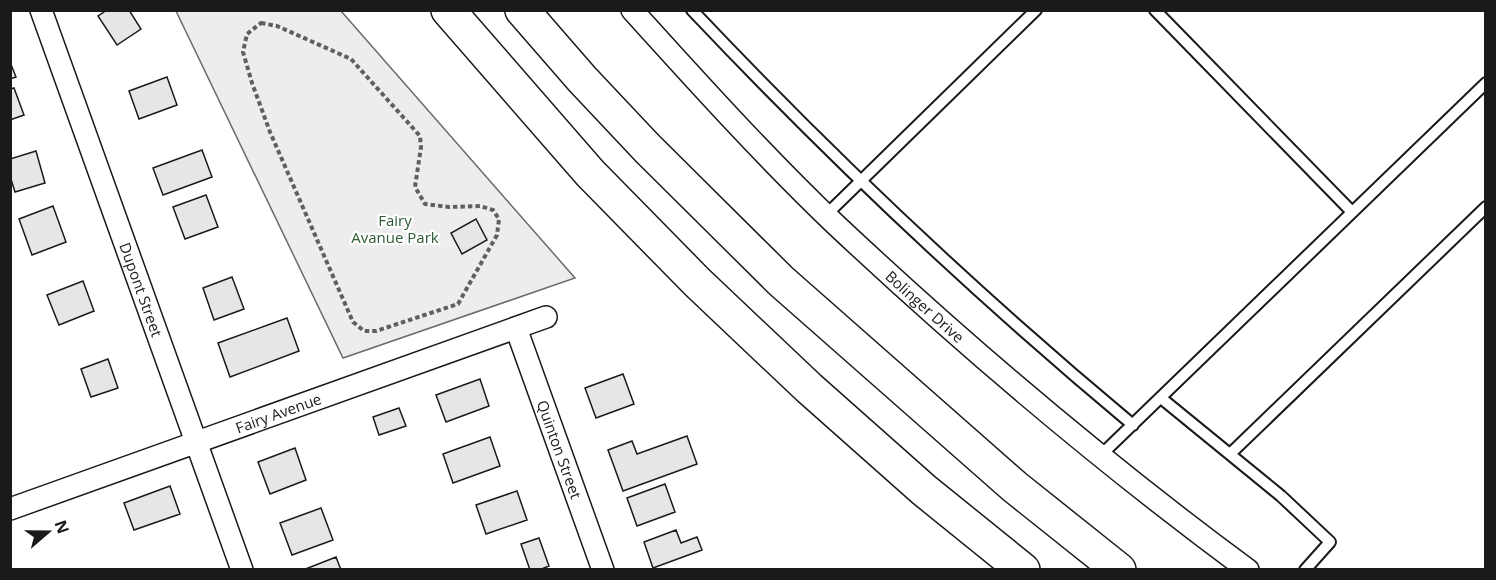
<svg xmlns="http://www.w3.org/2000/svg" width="1496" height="580" viewBox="0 0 1496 580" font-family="'Open Sans',sans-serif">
<rect width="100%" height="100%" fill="#fff"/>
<!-- built -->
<path fill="#ededed" stroke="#6a6a6a" stroke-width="1.5" d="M176,11H341L575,278L343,358Z"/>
<!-- building -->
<path fill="#e6e6e6" stroke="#1a1a1a" stroke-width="1.5" d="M107,10H129L141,29L117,45L98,16Z
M10,62L16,77L10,79Z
M167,77L177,105L139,119L129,91Z
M14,88L24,115L10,120V89Z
M202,150L212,177L163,195L153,168Z
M36,151L45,183L15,192L10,176V159Z
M206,195L218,227L185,239L173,207Z
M53,206L66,242L32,255L19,219Z
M476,219L487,240L462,254L451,233Z
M232,277L244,309L214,320L203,288Z
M83,281L94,311L59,325L47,295Z
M287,318L299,351L230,377L218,343Z
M108,359L118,388L91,397L81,369Z
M623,374L634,404L596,418L585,388Z
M480,379L489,406L446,422L436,395Z
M399,408L406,426L379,435L373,417Z
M687,436L697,464L623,491L608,450L632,441L637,454Z
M490,437L500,466L453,483L443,454Z
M295,448L306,480L270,494L258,462Z
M665,484L675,512L637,526L627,498Z
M170,486L180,514L134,530L124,503Z
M517,491L527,520L486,534L476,505Z
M321,508L333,540L292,555L280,523Z
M676,530L681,543L697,537L702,550L653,568L644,542Z
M539,538L549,566L539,570H530L521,544Z
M336,557L341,570H303Z"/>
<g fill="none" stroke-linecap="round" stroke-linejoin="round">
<defs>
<path id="lane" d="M692,10C831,157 977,295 1133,425
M1155,10L1352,212
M826,215L1036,10
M1161,398L1281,496L1330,542L1305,570
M1230,454L1486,207
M1100,456L1486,83"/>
<g id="street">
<path id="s1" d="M41,10L242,570"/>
<path id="s2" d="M632,10C698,83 764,156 835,224C966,347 1103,463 1248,570"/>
<path id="s3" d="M516,328L603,570"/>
<path id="s4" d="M10,509L546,317"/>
</g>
<path id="highway" d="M448,10L590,173L697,282L809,388L924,490L1023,570
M522,10L582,79L647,148L781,281L1015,487L1119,570"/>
</defs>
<!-- lane casing -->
<use href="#lane" stroke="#1a1a1a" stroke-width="14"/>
<!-- street casing -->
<use href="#street" stroke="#1a1a1a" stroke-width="24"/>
<!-- highway casing -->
<use href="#highway" stroke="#1a1a1a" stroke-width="36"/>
<!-- path -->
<path stroke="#5f5f5f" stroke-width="4" stroke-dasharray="4.5 3" stroke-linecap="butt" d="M261,23L277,26L351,59L420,136L421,147L415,187L425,204L449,207L480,206L493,210L499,219L497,235L458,304L376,331H364L353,322L270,132L252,83L243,52L247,34Z"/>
<!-- lane -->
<use href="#lane" stroke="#fff" stroke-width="10"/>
<!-- street -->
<use href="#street" stroke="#fff" stroke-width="21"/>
<!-- highway -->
<use href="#highway" stroke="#fff" stroke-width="33"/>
</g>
<g text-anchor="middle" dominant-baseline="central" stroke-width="4.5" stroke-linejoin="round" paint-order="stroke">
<!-- park labels -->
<g font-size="15" fill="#2b5a34" stroke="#fff">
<text x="395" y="220">Fairy<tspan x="395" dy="17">Avanue Park</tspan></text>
</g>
<!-- street labels -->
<g font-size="15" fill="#1a1a1a" stroke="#fff">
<text stroke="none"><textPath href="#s1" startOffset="297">Dupont Street</textPath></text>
<text stroke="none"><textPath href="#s2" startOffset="417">Bolinger Drive</textPath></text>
<text stroke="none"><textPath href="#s4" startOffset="285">Fairy Avenue</textPath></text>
<text stroke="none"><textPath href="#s3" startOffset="129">Quinton Street</textPath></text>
</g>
</g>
<!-- border -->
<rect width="1496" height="580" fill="none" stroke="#1a1a1a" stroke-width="24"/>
<!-- north arrow -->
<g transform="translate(48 532) rotate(70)" stroke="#ffffff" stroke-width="4.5" paint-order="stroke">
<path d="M0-4.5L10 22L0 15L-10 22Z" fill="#1a1a1a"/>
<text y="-9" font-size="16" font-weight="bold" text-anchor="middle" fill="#1a1a1a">N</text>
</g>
</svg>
